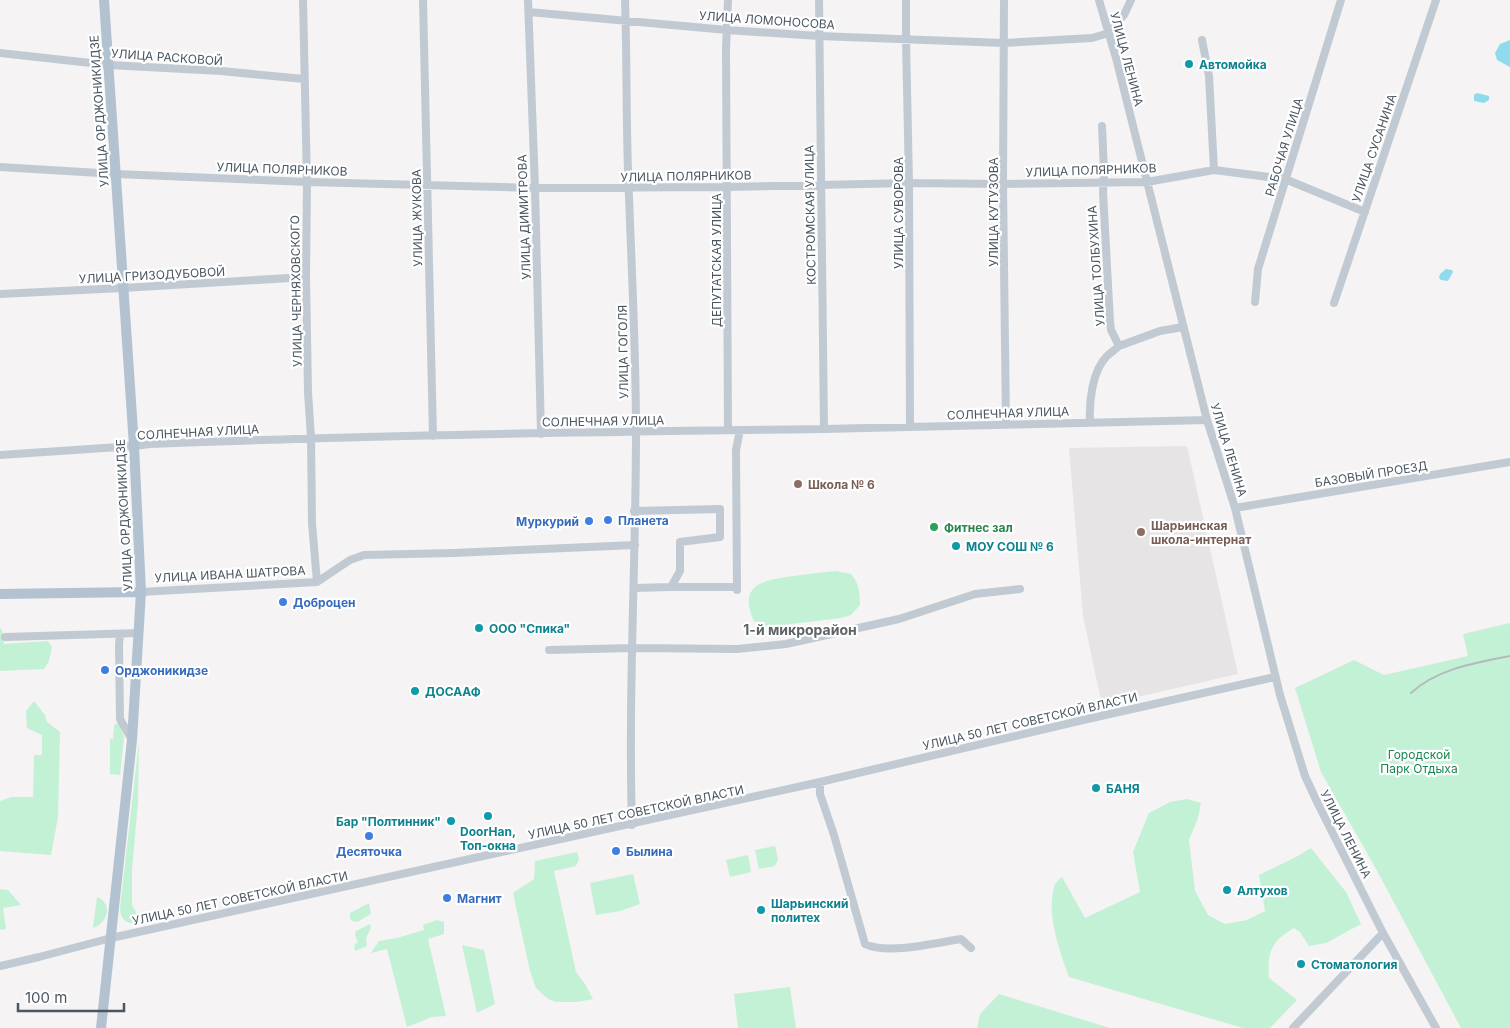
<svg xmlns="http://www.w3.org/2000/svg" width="1510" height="1028" viewBox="0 0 1510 1028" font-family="Inter,sans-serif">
<rect width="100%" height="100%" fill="#f5f3f3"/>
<!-- education -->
<path fill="#e6e4e5" d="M1187,446L1238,674L1102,705L1083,616L1069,448Z"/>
<!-- green -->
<path fill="#c3f1d5" d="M836,571L851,574C859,584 860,591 860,605L851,615L841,618L767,627L754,621C737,584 764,580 794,576C808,574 822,572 836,571Z
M1510,623V1028H1461L1375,867L1321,772L1295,688L1354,660L1384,675L1468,656L1463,634Z
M0,628L2,630L4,644L48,641L52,647L49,661L44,669L0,671Z
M34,701L45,715L47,722L60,732L58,817L51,855L0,851V801L11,797H33L34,755H42V735L27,728L26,711Z
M119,722L124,737L120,775L110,774V739H113L114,725Z
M139,741L138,802L132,870V905L142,923C128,924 121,923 120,908Z
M1187,799L1201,803L1198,818L1189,840L1195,891L1208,915L1225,924L1247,920L1265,911L1259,875L1296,857L1311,848L1346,892L1361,924L1326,943L1309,946L1300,932L1294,928C1271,942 1267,951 1269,978L1297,1000L1270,1028H1243L1069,977C1060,953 1045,910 1055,885C1056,882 1059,879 1062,877L1085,918L1140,892L1133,852L1149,813L1170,802Z
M775,846L778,859L775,866L759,869L755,850Z
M577,852L579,859L576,866L554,871L576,972L585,984L593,999L577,1002H556L548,999L536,988L530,971L513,893L534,879L535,861Z
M748,855L751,872L730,877L726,860Z
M633,874L640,904L620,911L596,915L590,883Z
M0,889L8,890L21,905L3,908L6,929L0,930Z
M97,897C114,904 107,924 93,928Z
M369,903L371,914L357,922L352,921L350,918V913Z
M437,920L444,922V934L428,939L446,1016L432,1017L407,1027L387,949L371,953L379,941L397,938L424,930L423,925Z
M370,924L371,928L366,938L367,946L355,951L354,945L358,942L355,935L356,931Z
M462,945L484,950L495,1004L477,1013Z
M790,987L796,1028H738L734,994Z
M999,994L1110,1028H977L980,1014Z"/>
<!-- water -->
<path fill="#90daee" d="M1510,40V67L1497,60L1495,53L1500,44Z
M1477,93L1489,96V100L1484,103L1474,101V95Z
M1446,269L1452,270L1453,272L1448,281L1441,280L1439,278L1440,274Z"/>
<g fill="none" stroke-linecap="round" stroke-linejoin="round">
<!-- minor -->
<path stroke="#c1cad2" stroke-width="8" d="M303,0L307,182L306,277L308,392L311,438L312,523L317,582
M423,0L433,436
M528,0L535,188L541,434
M625,0C627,57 626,113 628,170C631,257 636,344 636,431C636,562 628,693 632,825
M728,0L726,50L728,430
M819,0L824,429
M906,0V39L909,183L910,427
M1004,0L1003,184L1006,424
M1099,0L1116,58L1207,420L1235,508L1280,695L1305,776L1318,804L1383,933L1436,1028
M529,12L727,30L819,36L1004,43L1092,38L1109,33L1124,15L1131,0
M1202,40L1209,76L1214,170
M0,53L109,65L221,71L304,79
M0,167L116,174L307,182L535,188L727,187L909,183L1003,184L1147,182L1214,170L1285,179L1365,212
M0,294L123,288L306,277
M1255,302L1258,269L1341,0
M1334,303L1436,0
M1119,346L1160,331L1183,327
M1090,422C1089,402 1092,371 1107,356C1110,353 1115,350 1119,346L1111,330L1110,322L1103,192L1104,172L1102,126
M0,455L134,446L150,444C375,435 600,432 824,429C952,427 1079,422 1207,420
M1235,508L1510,462
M671,587H737
M634,588L671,587L680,571V542L720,537V509L634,511
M737,590L736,450L740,430
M141,592L317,582L350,560L364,555L453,553L635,545
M121,634H120L119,645L120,719L132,740
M5,637L139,633
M549,650L633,648L737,649L786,644L899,619L975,594L1020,589
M820,782V794L834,835L865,944C887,955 935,943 961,939L971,948
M0,966L39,957L111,938L820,782L1083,720L1275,677
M1293,1028L1383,933"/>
<!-- major -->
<path stroke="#b3c2d1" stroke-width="10" d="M0,594L141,592
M101,1028L132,740L141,592L134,446L104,0"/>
<!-- rail -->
<path stroke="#b5b8bd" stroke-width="2" d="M1411,693C1438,668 1476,663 1510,656"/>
</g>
<!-- markers -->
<g fill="#0f9aa8" stroke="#fff" stroke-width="2">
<circle cx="1189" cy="64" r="5"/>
<circle cx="956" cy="546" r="5"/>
<circle cx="479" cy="628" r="5"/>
<circle cx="415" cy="691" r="5"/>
<circle cx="1096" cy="788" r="5"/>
<circle cx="488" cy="816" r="5"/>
<circle cx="451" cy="821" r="5"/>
<circle cx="1227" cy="890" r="5"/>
<circle cx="761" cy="910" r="5"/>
<circle cx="1301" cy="964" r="5"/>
</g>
<g fill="#8d6e63" stroke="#fff" stroke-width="2">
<circle cx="798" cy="484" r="5"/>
<circle cx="1141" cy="532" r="5"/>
</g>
<g fill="#3f7fe0" stroke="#fff" stroke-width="2">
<circle cx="608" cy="520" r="5"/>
<circle cx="589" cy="521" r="5"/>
<circle cx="283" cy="602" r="5"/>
<circle cx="105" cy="670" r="5"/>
<circle cx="369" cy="836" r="5"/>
<circle cx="616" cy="851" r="5"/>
<circle cx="447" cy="898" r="5"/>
</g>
<circle fill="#2e9e5b" stroke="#fff" stroke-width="2" cx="934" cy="527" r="5"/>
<g text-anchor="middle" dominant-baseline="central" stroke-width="4.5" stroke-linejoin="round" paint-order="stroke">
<!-- street labels -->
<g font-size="12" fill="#4a5661" stroke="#fff">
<text transform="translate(767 20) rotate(4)">УЛИЦА ЛОМОНОСОВА</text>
<text transform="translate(167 57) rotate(4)">УЛИЦА РАСКОВОЙ</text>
<text transform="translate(1127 59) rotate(75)">УЛИЦА ЛЕНИНА</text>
<text transform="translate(99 111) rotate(-94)">УЛИЦА ОРДЖОНИКИДЗЕ</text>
<text transform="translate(1284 147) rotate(-73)">РАБОЧАЯ УЛИЦА</text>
<text transform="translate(1374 148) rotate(-71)">УЛИЦА СУСАНИНА</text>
<text transform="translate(282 169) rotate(2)">УЛИЦА ПОЛЯРНИКОВ</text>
<text transform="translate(1091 170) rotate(-2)">УЛИЦА ПОЛЯРНИКОВ</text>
<text transform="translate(686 176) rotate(-1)">УЛИЦА ПОЛЯРНИКОВ</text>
<text transform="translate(993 212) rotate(-90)">УЛИЦА КУТУЗОВА</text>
<text transform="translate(898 213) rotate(-90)">УЛИЦА СУВОРОВА</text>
<text transform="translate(810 215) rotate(-91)">КОСТРОМСКАЯ УЛИЦА</text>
<text transform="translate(524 217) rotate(-92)">УЛИЦА ДИМИТРОВА</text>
<text transform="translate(417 218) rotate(-91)">УЛИЦА ЖУКОВА</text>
<text transform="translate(716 260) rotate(-90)">ДЕПУТАТСКАЯ УЛИЦА</text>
<text transform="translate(1096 266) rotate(-94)">УЛИЦА ТОЛБУХИНА</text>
<text transform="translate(152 275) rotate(-3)">УЛИЦА ГРИЗОДУБОВОЙ</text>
<text transform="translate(296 291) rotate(-91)">УЛИЦА ЧЕРНЯХОВСКОГО</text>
<text transform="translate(623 352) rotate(-91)">УЛИЦА ГОГОЛЯ</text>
<text transform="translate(1008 413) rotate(-2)">СОЛНЕЧНАЯ УЛИЦА</text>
<text transform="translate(603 421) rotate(-1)">СОЛНЕЧНАЯ УЛИЦА</text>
<text transform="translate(198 432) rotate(-3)">СОЛНЕЧНАЯ УЛИЦА</text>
<text transform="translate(1229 450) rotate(73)">УЛИЦА ЛЕНИНА</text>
<text transform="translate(1371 474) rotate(-9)">БАЗОВЫЙ ПРОЕЗД</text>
<text transform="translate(124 515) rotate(-93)">УЛИЦА ОРДЖОНИКИДЗЕ</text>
<text transform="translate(230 574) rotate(-3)">УЛИЦА ИВАНА ШАТРОВА</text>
<text transform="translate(1030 721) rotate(-13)">УЛИЦА 50 ЛЕТ СОВЕТСКОЙ ВЛАСТИ</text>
<text transform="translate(636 812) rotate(-12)">УЛИЦА 50 ЛЕТ СОВЕТСКОЙ ВЛАСТИ</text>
<text transform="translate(1346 834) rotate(63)">УЛИЦА ЛЕНИНА</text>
<text transform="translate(240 898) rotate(-12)">УЛИЦА 50 ЛЕТ СОВЕТСКОЙ ВЛАСТИ</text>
</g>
<!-- culture labels -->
<g font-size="12" font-weight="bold" fill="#0d838f" stroke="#fff" text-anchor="start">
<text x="1199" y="64">Автомойка</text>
<text x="966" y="546">МОУ СОШ № 6</text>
<text x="489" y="628">ООО "Спика"</text>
<text x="425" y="691">ДОСААФ</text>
<text x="1106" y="788">БАНЯ</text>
<text x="441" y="821" text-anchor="end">Бар "Полтинник"</text>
<text x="488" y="831" text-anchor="middle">DoorHan,<tspan x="488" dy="14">Топ-окна</tspan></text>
<text x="1237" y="890">Алтухов</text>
<text x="771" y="903">Шарьинский<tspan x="771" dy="14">политех</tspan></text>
<text x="1311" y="964">Стоматология</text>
</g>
<!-- education labels -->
<g font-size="12" font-weight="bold" fill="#785e54" stroke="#fff" text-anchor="start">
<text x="808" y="484">Школа № 6</text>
<text x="1151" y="525">Шарьинская<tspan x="1151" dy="14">школа-интернат</tspan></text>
</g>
<!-- shop labels -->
<g font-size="12" font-weight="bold" fill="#366cbe" stroke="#fff" text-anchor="start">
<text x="618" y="520">Планета</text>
<text x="579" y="521" text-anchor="end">Муркурий</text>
<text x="293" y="602">Доброцен</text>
<text x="115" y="670">Орджоникидзе</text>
<text x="369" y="851" text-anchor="middle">Десяточка</text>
<text x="626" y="851">Былина</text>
<text x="457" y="898">Магнит</text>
</g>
<!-- leisure labels -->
<g font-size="12" font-weight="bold" fill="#27864d" stroke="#fff" text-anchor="start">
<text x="944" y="527">Фитнес зал</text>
</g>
<!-- park labels -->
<g font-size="12" fill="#17864f" stroke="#fff">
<text x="1419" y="754">Городской<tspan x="1419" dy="14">Парк Отдыха</tspan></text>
</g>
<!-- neighbourhood labels -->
<g font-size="14" font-weight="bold" fill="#5f6368" stroke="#fff">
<text x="800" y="629">1-й микрорайон</text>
</g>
</g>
<!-- scale -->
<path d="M18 1003v8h106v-8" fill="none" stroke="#4a5661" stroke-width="2.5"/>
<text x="25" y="1003" font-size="15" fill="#4a5661" stroke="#ffffff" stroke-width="4" paint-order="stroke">100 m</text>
</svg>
